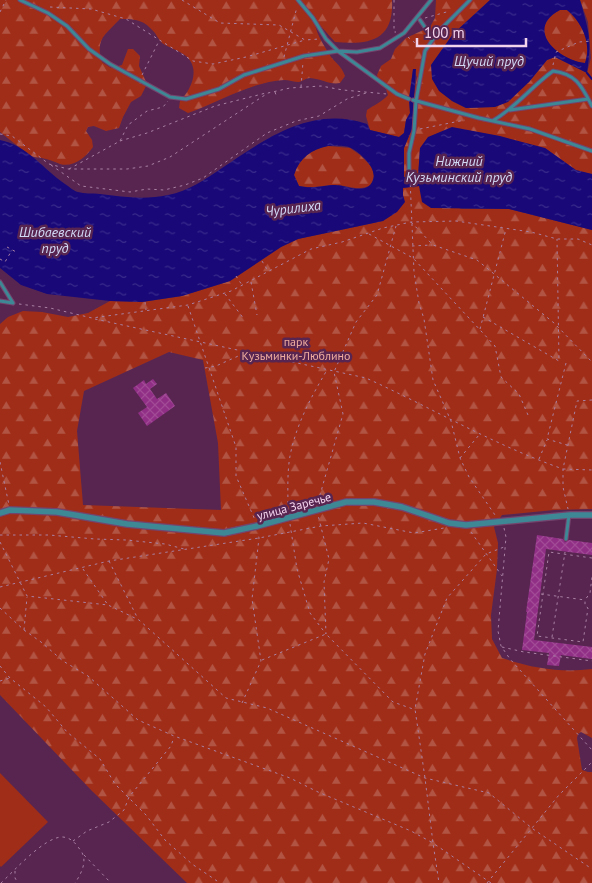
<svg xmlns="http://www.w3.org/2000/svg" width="592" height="883" viewBox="0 0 592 883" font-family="'PT Sans',sans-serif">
<defs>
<pattern id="forest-firs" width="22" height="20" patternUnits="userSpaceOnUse" patternTransform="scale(1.25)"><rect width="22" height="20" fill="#a02d17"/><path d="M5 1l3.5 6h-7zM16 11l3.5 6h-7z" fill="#b25444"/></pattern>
<pattern id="water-ripples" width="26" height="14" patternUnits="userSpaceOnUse" patternTransform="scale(1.25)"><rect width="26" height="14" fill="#180878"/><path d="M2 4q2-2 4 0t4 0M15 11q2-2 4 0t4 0" fill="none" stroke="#3a2b8c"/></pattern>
<pattern id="building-cross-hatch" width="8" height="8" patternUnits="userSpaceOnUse" patternTransform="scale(1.25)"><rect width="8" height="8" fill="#912e85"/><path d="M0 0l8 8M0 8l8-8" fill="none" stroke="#a14b97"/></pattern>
</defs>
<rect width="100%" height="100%" fill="#582551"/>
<!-- green -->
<path fill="#a02d17" d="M0,773L48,822L1,867L0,866Z"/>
<!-- forest -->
<path fill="url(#forest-firs)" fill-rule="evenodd" d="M0,0H392C394,41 369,45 335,42L318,23L315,24C317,36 325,47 331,57C337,64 342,67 345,76L340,83C330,85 322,79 310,78C306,78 303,81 299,82C294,82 289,80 284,80C251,82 219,102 188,113L179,108L180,101C191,90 201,69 186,56C179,50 169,48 162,43C159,40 157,36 155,33C144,20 137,19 120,19C105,35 95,39 102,62L111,68L122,65L128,49H133L140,56L139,66L147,84L141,96L131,102L123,117L119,128L106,131L94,126L88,127L86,131L92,140L93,147C86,157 73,168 60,164C55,162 51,160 46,159C41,157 35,158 31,156C20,148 10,140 0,132Z
M436,0H490L453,34L431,65L452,101L466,108L495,107L529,82L547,60L555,57L587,73L591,58L588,22L580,0H592V174L576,171L545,148H420L418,177H404V148L412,129L413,100L417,77L413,69L409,99L410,113L406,120L404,133L399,137L370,130L366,116L367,110C374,105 382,102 388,95L386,89L380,85L377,75L381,66L391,59L395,49L406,38L430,27L435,18Z
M560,10H567C582,22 592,43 585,63C558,60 523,30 560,10Z
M328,146L350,148L360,155L372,167L374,176L371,185C356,192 349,185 335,185C321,185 315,189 299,186L294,175C299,158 312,149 328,146Z
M420,186L461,209H509L592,230V509L554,510L502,515L494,527L498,543L497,569L491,615L492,639L502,658C531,668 561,673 592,669V738L581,732L578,734L577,738L582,770L588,772H592V883H187L92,791L0,695V324L8,317L23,311L42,312L68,317L88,313L110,301L142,302L182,296L230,281L281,247L298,239L383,221L403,196V188ZM169,352L203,360L218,443L221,510L83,505L77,431L84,391Z"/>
<!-- water -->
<path fill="url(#water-ripples)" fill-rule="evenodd" d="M490,0H580C589,32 592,39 587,73L555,57L547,60L529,82L508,102L495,107L466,108L452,101L439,91L432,79L431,65L453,34ZM560,10H567C582,22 592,44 585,63C558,60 524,29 560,10Z
M413,69H416L412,129L404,148V177H418L420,148L428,137L452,127L500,136L545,148L576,170L592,174V230L509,209L431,208L422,202L419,186L403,188V195L405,202L397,212L383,221L298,239L281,247L230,281L182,296L142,302L110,301L47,294L21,285L0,268V140C27,145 43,169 65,184C69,186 73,191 78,192C84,194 93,193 100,194C123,197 145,200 168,195C189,191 204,180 222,168C265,139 312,105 367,124L370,130L399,137L404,133L406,120L410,113L409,99ZM328,146C335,146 345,145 351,148C362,154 382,172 370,185C361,194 344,184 333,185C320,186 313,189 299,186L294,175C299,158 312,149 328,146Z"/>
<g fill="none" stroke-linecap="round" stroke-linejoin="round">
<!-- stream -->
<path stroke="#180878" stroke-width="2" d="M587,73L592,79"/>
</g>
<!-- building -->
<path fill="url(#building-cross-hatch)" d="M153,379L157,384L150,389L157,399L166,393L175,406L147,426L138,413L147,407L133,388L144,380L146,384Z
M537,535L563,539L565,542L569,540L592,543V555L546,549L534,640L592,647V659L561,655L559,666L547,665L549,653L522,650L527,612H526Z"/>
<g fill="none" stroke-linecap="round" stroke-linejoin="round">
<defs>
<path id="lane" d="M20,0L48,13L67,26L89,49L110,64L170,97L186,99L219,89L244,75L304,56L338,51L357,52L380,48L404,33L431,0
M298,0L313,18L326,39L338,51L397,94L409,99
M420,20L433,39
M413,100L479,118L530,129L592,151
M510,110L588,99
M494,120C516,107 532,86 553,71C577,74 582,87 592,106
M409,172V153L414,131L416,101L425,51L438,32L470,0
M0,282L13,303
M0,301L13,303
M566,539L569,515"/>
<path id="street" d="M0,513L10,510L57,512L127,524L224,533L257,526L346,502H374L402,507L449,523L466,525L570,515H592"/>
</defs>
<!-- lane casing -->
<use href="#lane" stroke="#74446d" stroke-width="5"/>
<!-- street casing -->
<use href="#street" stroke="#74446d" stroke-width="8"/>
<!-- path -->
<path stroke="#a981a3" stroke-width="1" stroke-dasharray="2.5 4" stroke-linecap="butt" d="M182,0L220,23L279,25L305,40L319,39
M394,0V32H396
M50,7L91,9L126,19L193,61L213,64L246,57L305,40
M0,12L6,0
M425,18L450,11
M408,37L420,47
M284,57L297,7
M553,65L556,52L579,42L592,41
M142,75L159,41
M301,87L303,62
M275,92L277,98
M420,129L465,120
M0,134L12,136L49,164L68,169H127L148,166L170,157L268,93L290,88L321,86L343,90L387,94
M120,141L147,133L215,106L266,93
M51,165L81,186L130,192L147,189L164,190L185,185L203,178L267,133L296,121L319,116L347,99L369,92
M69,169L120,141L128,125L147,111L163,107L168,101
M410,178L414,272L419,303L424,319L433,380L451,421L460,458L469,477L495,515
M411,222L433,245L477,260L554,323L592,362
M369,234L413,258L495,346L501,377L519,394L528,415
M412,246L432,245
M7,247L18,253
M0,259L5,262L12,250
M262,261L268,271
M236,276L242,285
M251,282L257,315
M225,294L244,319
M145,302L146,310
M19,304L50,308L92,318L188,305L231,291L311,249L342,242L383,228L411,222L456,221L531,232L557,239H578L592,245
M188,306L236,447V476L255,520
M483,317L559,361L557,239
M95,319L366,378C432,408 494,445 563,469V487L568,509
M480,329L506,229
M566,363L547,439L567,445
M205,368L216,366L245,353
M592,400L577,401L563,469L592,470
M460,458L479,435
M539,459L547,440
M0,462L9,505
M318,502L343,414L334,372L356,322L377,295L396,226
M288,510C288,492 287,473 290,456C296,425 311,397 327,370
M290,524L297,569L310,613L326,634L324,582L329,559L318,515
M504,528L506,537L498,631L501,646L510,659L592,750
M471,532L502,576
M0,535H49L95,539L126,540L165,544L184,549
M0,542L27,596L108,605L139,620L226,698L267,708L425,778L489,793L533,829L592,869
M592,558L549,552L537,636L583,642L588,608L585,606V600L590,593L592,577
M109,561L138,619
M83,569L108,605
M0,587L109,561L259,538L321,526L363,523L414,533L444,528
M541,594L585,600
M0,608L24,630L41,642L63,661L88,676L138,720L174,736L290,778L318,792L411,831L433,843L439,883
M24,630L27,597
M552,637L565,552
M502,647L524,652L592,661
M262,660L326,634L393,702L413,709
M0,666L10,678L46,707L67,732L100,759L115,784L146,815L165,840L192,864L220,883
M0,681L10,678
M242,703L261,661L252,599L259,538L258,533
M73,841L87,831L109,822L124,810L129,797L171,746L174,737
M84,855L111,883
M15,871V878L18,883
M1,883C14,871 45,836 63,837C72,838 76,844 81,851C88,861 81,874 75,883
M487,883L559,795L592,762
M491,883L433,843L425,778L415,709L425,654L447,598L486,554L504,547"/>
<!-- lane -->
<use href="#lane" stroke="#3e8795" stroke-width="3"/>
<!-- street -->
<use href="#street" stroke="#3e8795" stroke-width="5.5"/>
</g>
<g text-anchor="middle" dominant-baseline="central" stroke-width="5" stroke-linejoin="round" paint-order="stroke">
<!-- park labels -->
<g font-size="12" fill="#edac9e" stroke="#582551">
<text x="296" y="341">парк<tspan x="296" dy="14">Кузьминки-Люблино</tspan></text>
</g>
<!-- street labels -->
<g font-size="12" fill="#f3d4ed" stroke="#582551">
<text transform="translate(294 506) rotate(-15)">улица Заречье</text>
</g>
<!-- water labels -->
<g font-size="14" font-style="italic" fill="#d1d9f5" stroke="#582551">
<text x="489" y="61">Щучий пруд</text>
<text x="459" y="161">Нижний<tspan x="459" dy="16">Кузьминский пруд</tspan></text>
<text transform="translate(293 208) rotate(-7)">Чурилиха</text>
<text x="55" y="232">Шибаевский<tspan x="55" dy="16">пруд</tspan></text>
</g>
</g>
<!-- scale -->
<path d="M417 38v8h109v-8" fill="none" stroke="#f3d4ed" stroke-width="2.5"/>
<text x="424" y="38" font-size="15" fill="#f3d4ed" stroke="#582551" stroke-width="4" paint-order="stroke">100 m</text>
</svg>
